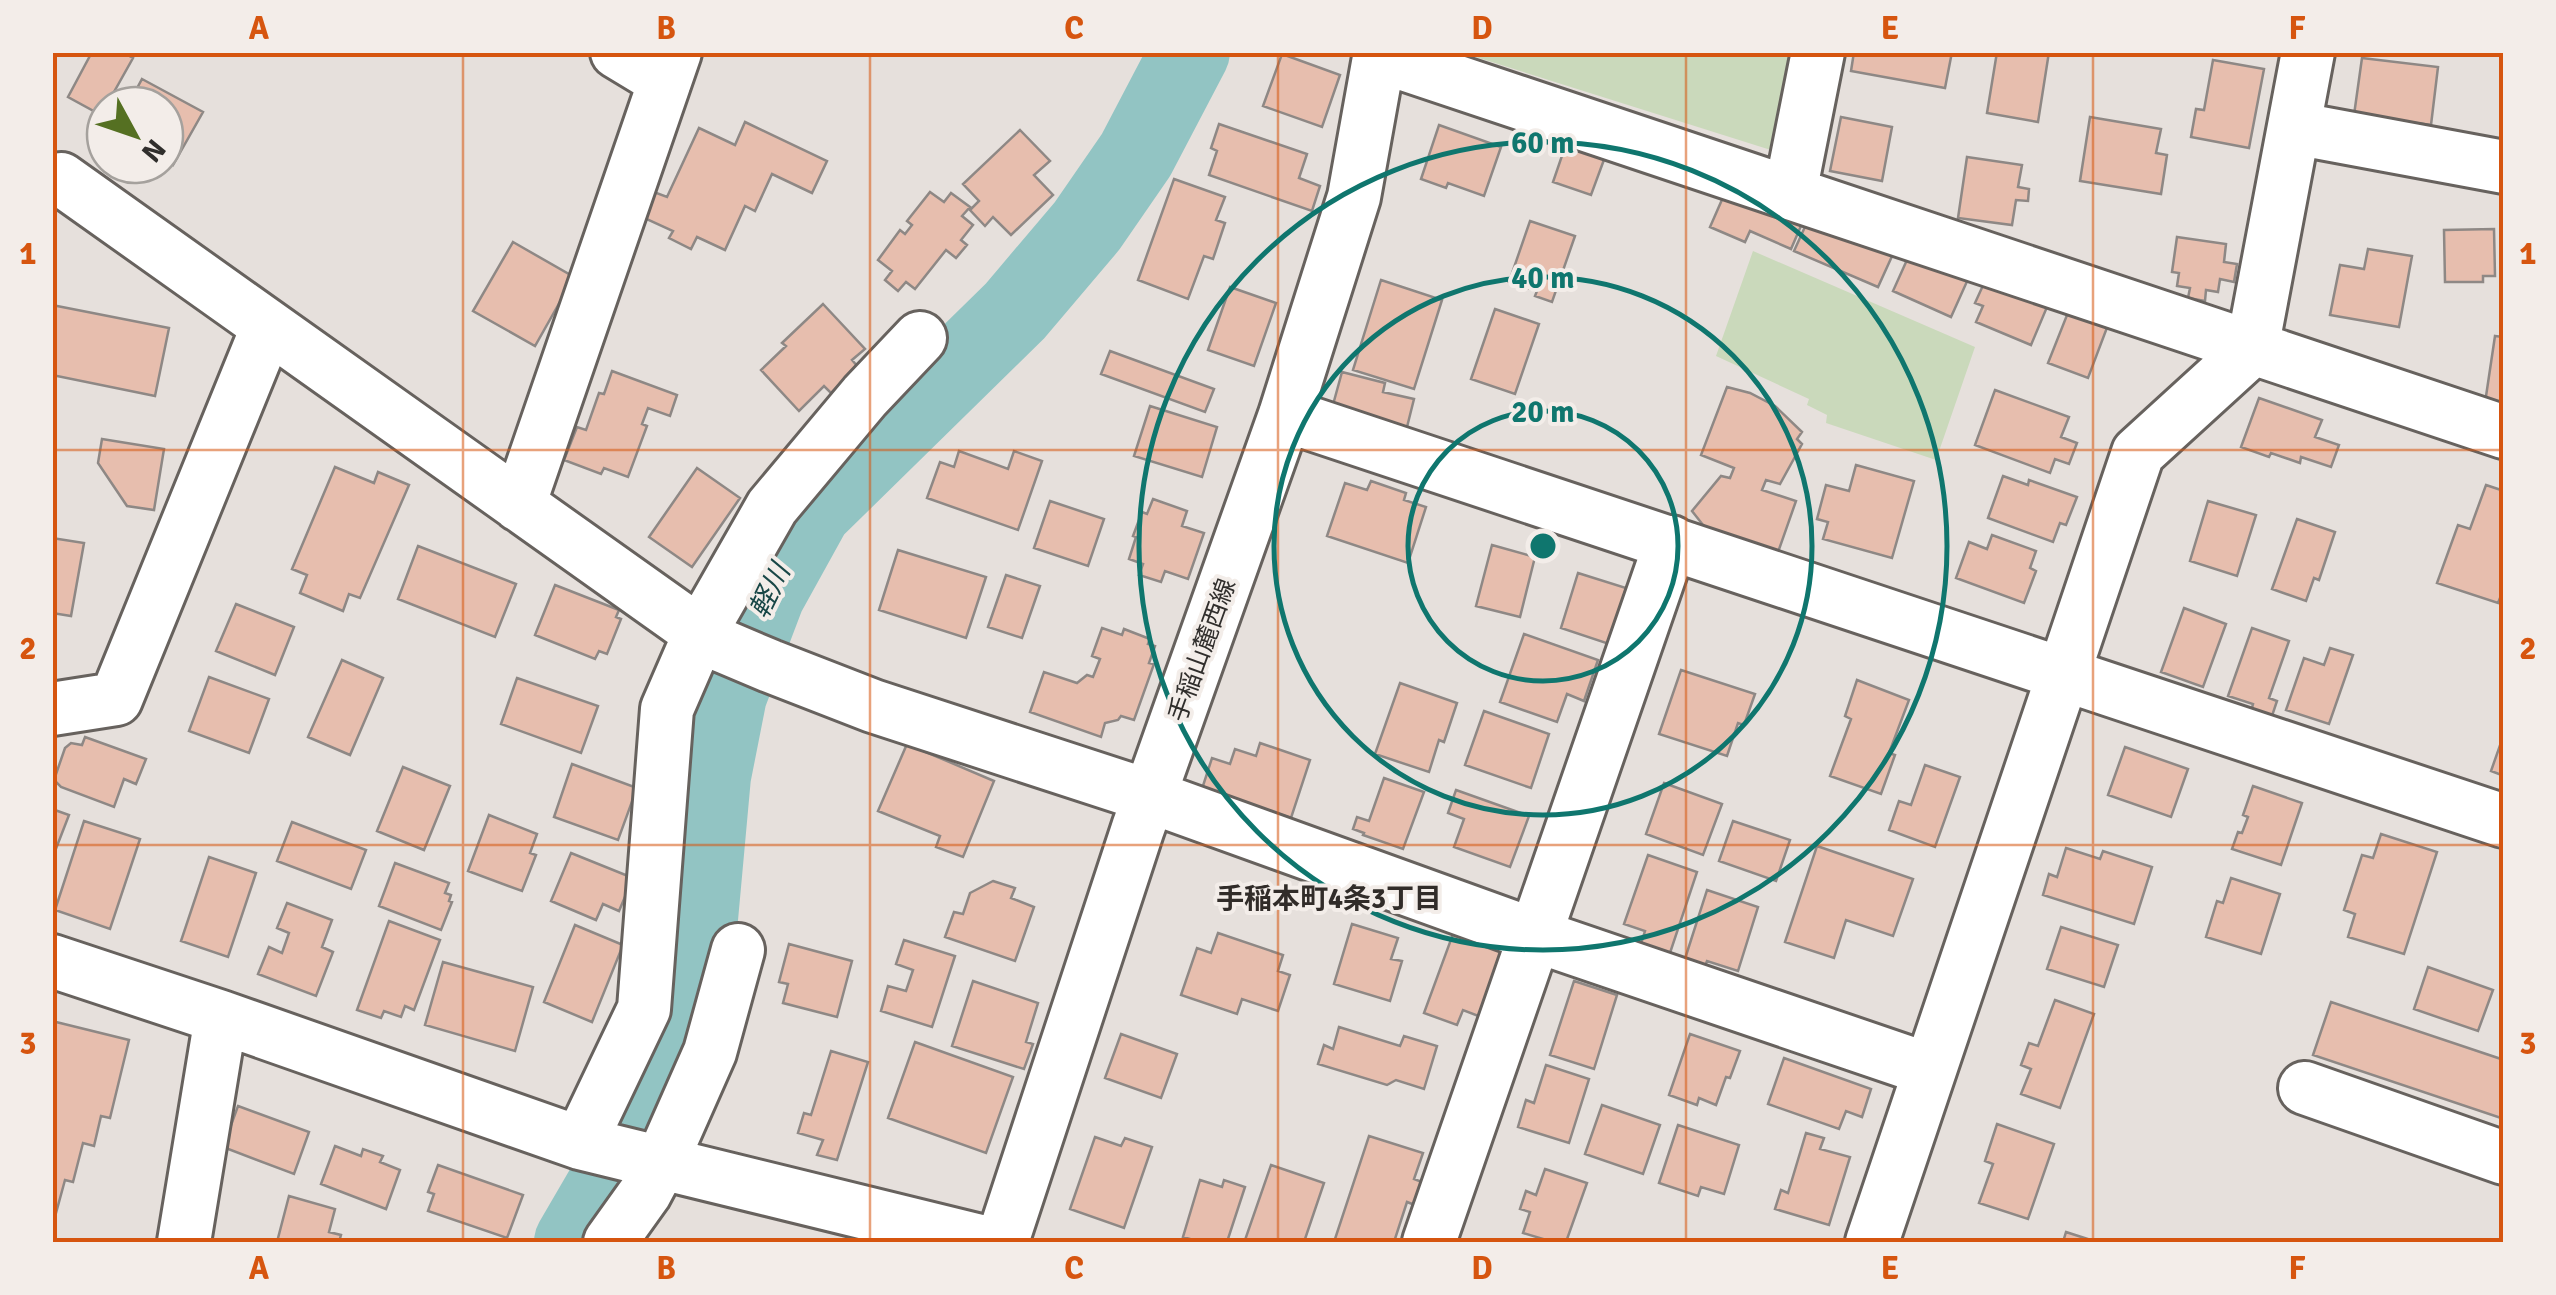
<svg xmlns="http://www.w3.org/2000/svg" width="2556" height="1295" viewBox="0 0 2556 1295" font-family="Signika,'Noto Sans JP',sans-serif">
<rect width="100%" height="100%" fill="#e6e0dc"/>
<!-- green -->
<path fill="#cad9bb" d="M1463,53H1791L1774,151Z
M1753,251L1975,347L1936,460L1826,423L1827,415L1807,405L1809,399L1716,356Z"/>
<g fill="none" stroke-linecap="round" stroke-linejoin="round">
<!-- river -->
<path stroke="#92c4c3" stroke-width="80" d="M574,1242L634,1139L671,1049L693,973L711,776L727,695L765,595L812,510L1015,311L1087,226L1136,155L1190,52"/>
</g>
<!-- building -->
<path fill="#e7beae" stroke="#8e8885" stroke-width="2.5" d="M92,52H122L133,58L101,115L68,97Z
M1854,52H1952L1945,88L1851,71Z
M1997,52H2049L2038,122L1987,113Z
M1282,54L1340,75L1322,127L1263,106Z
M2362,58L2438,67L2431,125L2354,115Z
M2213,60L2264,69L2249,148L2191,137L2196,109L2204,110Z
M142,79L203,112L173,165L165,160V105H128Z
M1841,117L1892,127L1882,181L1830,171Z
M2090,117L2161,129L2156,153L2167,155L2161,194L2080,181Z
M745,122L827,161L812,193L772,174L755,211L745,206L725,250L697,237L691,249L669,238L673,231L642,217L654,192L667,197L699,128L735,145Z
M1219,124L1307,154L1299,178L1320,186L1312,211L1209,175L1217,151L1211,148Z
M1439,125L1501,147L1484,196L1448,183L1446,188L1421,179Z
M1020,130L1050,161L1034,175L1053,195L1011,235L993,217L985,226L970,210L979,201L963,184Z
M1566,144L1605,157L1591,195L1553,182Z
M1967,157L2022,165L2018,187L2029,189L2028,201L2016,200L2012,225L1958,218Z
M1174,179L1225,197L1216,220L1225,223L1213,259L1204,256L1188,299L1138,280Z
M1728,186L1804,219L1791,249L1750,231L1745,242L1710,227Z
M930,192L944,202L951,193L970,207L962,216L973,225L961,240L967,245L956,258L946,250L915,289L906,282L898,291L885,280L892,271L878,260L900,230L905,234L912,225L907,221Z
M1809,218L1893,254L1878,287L1794,251Z
M1530,221L1575,236L1552,302L1535,296L1537,291L1509,282Z
M2494,229L2495,276H2483V282H2445L2444,230Z
M2177,237L2226,244L2224,262L2237,264L2234,282L2220,279L2218,292L2206,290L2205,301L2188,298L2190,288L2177,286L2179,273L2172,272Z
M513,242L574,277L535,346L473,311Z
M2368,249L2412,256L2399,327L2330,315L2340,265L2364,269Z
M1911,251L1969,277L1951,317L1893,291Z
M1381,280L1442,300L1414,389L1353,370Z
M1985,281L2047,307L2031,345L1976,322L1983,306L1975,303Z
M1230,287L1276,303L1254,366L1208,350Z
M823,304L865,349L852,360L858,367L831,393L824,386L799,411L761,370L786,346L782,343Z
M52,305L169,328L155,396L52,375Z
M1495,309L1539,324L1515,394L1471,379Z
M2069,310L2108,325L2088,378L2048,363Z
M2495,336L2504,337V405L2485,403Z
M1110,351L1214,389L1205,412L1101,374Z
M612,371L677,395L670,416L648,408L642,424L647,426L628,477L604,468L601,474L564,460L577,427L586,430L599,393L604,394Z
M1342,372L1385,383L1383,392L1414,399L1406,431L1331,412Z
M1727,387L1750,393L1775,406L1802,432L1797,439L1802,444L1780,484L1766,480L1762,490L1796,501L1777,555L1717,537L1703,525L1692,511L1721,476L1730,478L1734,468L1701,455Z
M1995,390L2069,417L2061,437L2077,443L2069,464L2055,459L2050,473L1975,445Z
M2259,398L2322,420L2315,437L2339,445L2331,467L2301,457L2300,463L2271,453L2269,457L2241,447Z
M1150,406L1217,427L1202,477L1134,456Z
M102,439L164,449L154,510L127,506L98,463Z
M959,451L1008,469L1014,451L1042,461L1018,530L927,498L940,462L954,467Z
M1856,465L1914,481L1892,558L1823,539L1828,522L1817,519L1826,485L1849,491Z
M335,467L374,483L378,472L409,485L360,598L349,594L343,611L300,593L307,575L292,569Z
M697,468L740,498L692,567L649,537Z
M2003,476L2028,485L2029,480L2077,497L2066,525L2060,523L2053,542L1988,518Z
M1371,481L1406,493L1404,500L1426,507L1408,563L1327,536L1345,483L1367,490Z
M2486,485L2504,491V588L2498,603L2437,583L2458,525L2470,529Z
M1153,499L1187,511L1182,526L1204,533L1188,579L1165,571L1161,582L1139,575L1143,564L1129,559L1136,537L1133,536L1142,512L1147,514Z
M1050,501L1104,519L1088,566L1034,548Z
M2208,501L2256,515L2237,576L2190,561Z
M2297,519L2335,532L2319,580L2314,578L2306,601L2272,589Z
M1992,535L2036,551L2030,568L2036,571L2024,603L1956,578L1969,542L1987,549Z
M52,538L84,543L71,616L52,613Z
M1492,545L1535,557L1520,617L1476,606Z
M418,546L516,584L495,637L398,599Z
M898,550L986,577L966,638L879,610Z
M1578,573L1626,588L1609,644L1561,628Z
M1006,575L1040,586L1022,638L988,627Z
M555,585L619,610L616,617L621,619L607,654L599,651L595,659L535,635Z
M236,604L294,627L275,675L216,651Z
M2184,608L2226,624L2203,687L2161,672Z
M1102,628L1122,635L1124,629L1150,639L1148,644L1155,646L1149,663L1154,664L1134,720L1121,716L1118,720L1105,723L1101,737L1030,712L1044,672L1077,683L1087,675L1093,677L1100,659L1092,656Z
M2252,628L2289,641L2269,698L2277,701L2271,719L2251,712L2253,704L2228,696Z
M1524,634L1598,660L1584,701L1567,694L1557,722L1500,702Z
M2330,648L2353,655L2329,724L2286,710L2304,658L2324,665Z
M342,660L383,678L350,755L308,737Z
M1681,670L1755,694L1744,725L1738,723L1727,756L1659,734Z
M209,677L269,699L249,753L189,731Z
M517,678L598,706L581,753L501,724Z
M1857,680L1909,700L1889,753L1895,755L1881,794L1830,776L1851,719L1845,716Z
M1400,683L1457,703L1444,742L1439,740L1429,772L1375,754Z
M1484,711L1549,734L1531,788L1465,765Z
M2504,734V776L2491,771Z
M85,737L146,759L136,784L124,779L114,807L61,787L56,782L55,777L65,748L71,743L82,745Z
M1260,743L1310,760L1291,818L1227,797L1200,795L1212,758L1230,764L1235,749L1256,756Z
M907,744L994,781L963,857L936,847L940,836L878,811Z
M2125,747L2188,769L2171,817L2108,795Z
M572,764L637,788L618,840L554,817Z
M1925,765L1960,777L1935,847L1889,830L1899,801L1911,805Z
M403,767L450,786L424,850L377,831Z
M1384,778L1424,792L1403,849L1363,835L1364,833L1353,829L1357,817L1369,821Z
M1664,783L1722,804L1703,855L1646,834Z
M2253,786L2302,803L2281,865L2232,849L2238,832L2242,833L2248,817L2243,815Z
M1456,790L1529,816L1510,867L1454,847L1464,819L1448,813Z
M52,809L69,815L52,859Z
M489,815L537,834L530,853L536,855L522,891L468,871Z
M84,821L140,839L110,929L55,910Z
M1733,821L1790,840L1776,881L1719,861Z
M292,822L366,850L351,889L277,861Z
M2381,834L2437,852L2404,954L2348,937L2355,914L2344,910L2362,855L2373,858Z
M1817,846L1913,879L1893,936L1846,920L1834,958L1785,942Z
M2066,848L2100,859L2103,851L2152,867L2134,924L2043,895L2049,874L2057,877Z
M571,853L633,878L619,911L603,904L596,920L551,901Z
M1648,855L1697,872L1669,956L1640,947L1645,931L1624,924Z
M209,857L256,873L228,957L181,941Z
M395,863L449,883L445,893L451,895L449,901L452,902L441,930L379,906Z
M2231,878L2280,894L2261,954L2206,937L2217,901L2223,903Z
M993,881L1015,888L1011,898L1034,907L1015,961L945,937L954,912L963,914L970,893Z
M1707,890L1758,907L1738,971L1707,961L1703,971L1683,965Z
M287,903L332,920L322,947L333,952L316,996L258,974L269,947L282,953L289,933L277,928Z
M389,921L440,940L414,1010L405,1006L401,1017L384,1011L381,1018L357,1010Z
M1352,924L1398,938L1391,959L1402,961L1390,1001L1334,984Z
M575,925L623,945L592,1022L544,1002Z
M2061,927L2118,945L2104,987L2047,969Z
M1218,933L1283,955L1278,971L1290,975L1278,1011L1242,999L1237,1014L1181,995L1197,948L1211,953Z
M1453,934L1514,955L1481,1017L1463,1010L1457,1025L1424,1013Z
M904,940L955,956L932,1027L881,1011L888,986L906,991L913,970L896,964Z
M789,944L852,961L837,1017L783,1003L788,984L779,982Z
M443,962L533,987L515,1051L425,1025Z
M2428,967L2493,990L2478,1031L2414,1009Z
M973,981L1038,1003L1026,1042L1033,1044L1024,1069L952,1046Z
M1574,981L1617,995L1594,1069L1550,1055Z
M2055,1000L2094,1014L2060,1108L2021,1094L2031,1069L2021,1065L2029,1043L2038,1046Z
M2331,1002L2504,1060V1119L2313,1055Z
M52,1021L129,1040L110,1118L101,1116L94,1146L83,1143L73,1182L65,1180L56,1213H52Z
M1339,1027L1400,1046L1404,1036L1437,1046L1424,1089L1396,1080L1387,1085L1318,1064L1324,1045L1333,1049Z
M1121,1034L1177,1054L1161,1098L1105,1078Z
M1690,1034L1740,1051L1730,1078L1726,1077L1716,1105L1699,1098L1697,1105L1669,1095Z
M915,1042L1013,1077L986,1153L888,1118Z
M831,1051L868,1062L837,1160L817,1155L823,1140L798,1133L804,1113L811,1115Z
M1784,1058L1871,1089L1862,1117L1846,1111L1839,1129L1768,1104Z
M1546,1065L1589,1079L1569,1143L1518,1127L1526,1100L1534,1103Z
M1602,1105L1660,1125L1643,1174L1585,1154Z
M238,1106L309,1132L294,1174L223,1147Z
M1997,1124L2054,1144L2028,1219L1979,1203L1993,1164L1985,1161Z
M1678,1125L1739,1145L1724,1194L1701,1187L1698,1196L1659,1183Z
M1806,1133L1824,1138L1820,1149L1850,1157L1829,1225L1775,1209L1781,1190L1788,1193Z
M1369,1136L1423,1153L1414,1179L1422,1182L1415,1205L1407,1202L1394,1242H1334Z
M1095,1137L1121,1146L1125,1138L1152,1147L1124,1228L1070,1209Z
M335,1146L361,1156L363,1149L383,1156L380,1162L400,1170L386,1209L321,1184Z
M438,1165L523,1195L507,1238L428,1211L434,1194L428,1192Z
M1271,1165L1324,1183L1304,1242H1254L1245,1240Z
M1545,1169L1587,1183L1566,1242H1553L1523,1233L1530,1212L1520,1209L1526,1191L1536,1195Z
M1200,1180L1222,1187L1224,1180L1245,1187L1227,1242H1200L1183,1237Z
M289,1196L335,1209L329,1232L341,1235L339,1242H277Z
M2066,1232L2097,1242H2063Z"/>
<g fill="none" stroke-linecap="round" stroke-linejoin="round">
<defs>
<path id="minor" d="M617,52L665,81
M1380,56L2504,432
M2294,128L2504,167
M52,180L61,179L700,633L725,647L770,666L873,706L1149,796L1534,935L1930,1070
M1790,193L1818,52
M1285,415L2504,821
M519,505L675,52
M52,709L116,699L268,326
M52,961L221,1017L580,1143L984,1242
M2305,1088L2504,1158
M580,1143L644,1009L667,709L700,633L772,507L865,396L920,338
M184,1242L221,1017
M610,1242L645,1193L661,1163L710,1052L738,950
M1002,1242L1138,828L1285,415L1354,197L1380,52
M1429,1242L1671,542
M1872,1242L2138,453L2252,349L2308,52"/>
</defs>
<!-- minor casing -->
<use href="#minor" stroke="#67625e" stroke-width="58"/>
<!-- minor -->
<use href="#minor" stroke="#fff" stroke-width="52"/>
</g>
<!-- grid -->
<path fill="none" stroke="#d6550f" stroke-width="2.5" stroke-opacity="0.55" d="M463,52V1242M870,52V1242M1278,52V1242M1686,52V1242M2093,52V1242M52,450H2504M52,845H2504"/>
<!-- distance rings -->
<g fill="none" stroke="#0f766e" stroke-width="5">
<circle cx="1543" cy="546" r="135"/>
<circle cx="1543" cy="546" r="269"/>
<circle cx="1543" cy="546" r="404"/>
</g>
<g text-anchor="middle" dominant-baseline="central" stroke-width="8" stroke-linejoin="round" paint-order="stroke">
<!-- street labels -->
<g font-size="25" fill="#302e2c" stroke="#f3ede9">
<text transform="translate(1202 650) rotate(-70)">手稲山麓西線</text>
</g>
<!-- water labels -->
<g font-size="28" font-style="italic" fill="#194747" stroke="#f3ede9">
<text transform="translate(770 591) rotate(-64)">軽川</text>
</g>
<!-- neighbourhood labels -->
<g font-size="28" font-weight="bold" fill="#312c29" stroke="#f3ede9">
<text x="1329" y="899">手稲本町4条3丁目</text>
</g>
</g>
<circle cx="1543" cy="546" r="15" fill="#0f766e" stroke="#f3ede9" stroke-width="5"/>
<g font-size="30" text-anchor="middle" font-weight="bold" fill="#0f766e" stroke="#f3ede9" stroke-width="8" stroke-linejoin="round" paint-order="stroke">
<text x="1543" y="153">60 m</text>
<text x="1543" y="288">40 m</text>
<text x="1543" y="422">20 m</text>
</g>
<!-- border -->
<rect width="2556" height="1295" fill="none" stroke="#f3ede9" stroke-width="110"/>
<!-- north arrow -->
<g transform="translate(135 135) rotate(130)"><circle r="48" fill="#f3ede9" stroke="#a5a19d" stroke-width="2.5"/>
<path d="M0-8L18 38L0 25L-18 38Z" fill="#557022"/>
<text y="-15" font-size="28" font-weight="bold" text-anchor="middle" fill="#302e2c">N</text>
</g>
<rect x="55" y="55" width="2446" height="1185" fill="none" stroke="#d6550f" stroke-width="4"/>
<g font-size="32" text-anchor="middle" font-weight="bold" fill="#d6550f">
<text x="259" y="39">A</text>
<text x="666" y="39">B</text>
<text x="1074" y="39">C</text>
<text x="1482" y="39">D</text>
<text x="1890" y="39">E</text>
<text x="2297" y="39">F</text>
<text x="28" y="264">1</text>
<text x="2528" y="264">1</text>
<text x="28" y="659">2</text>
<text x="2528" y="659">2</text>
<text x="28" y="1054">3</text>
<text x="2528" y="1054">3</text>
<text x="259" y="1279">A</text>
<text x="666" y="1279">B</text>
<text x="1074" y="1279">C</text>
<text x="1482" y="1279">D</text>
<text x="1890" y="1279">E</text>
<text x="2297" y="1279">F</text>
</g>
</svg>
